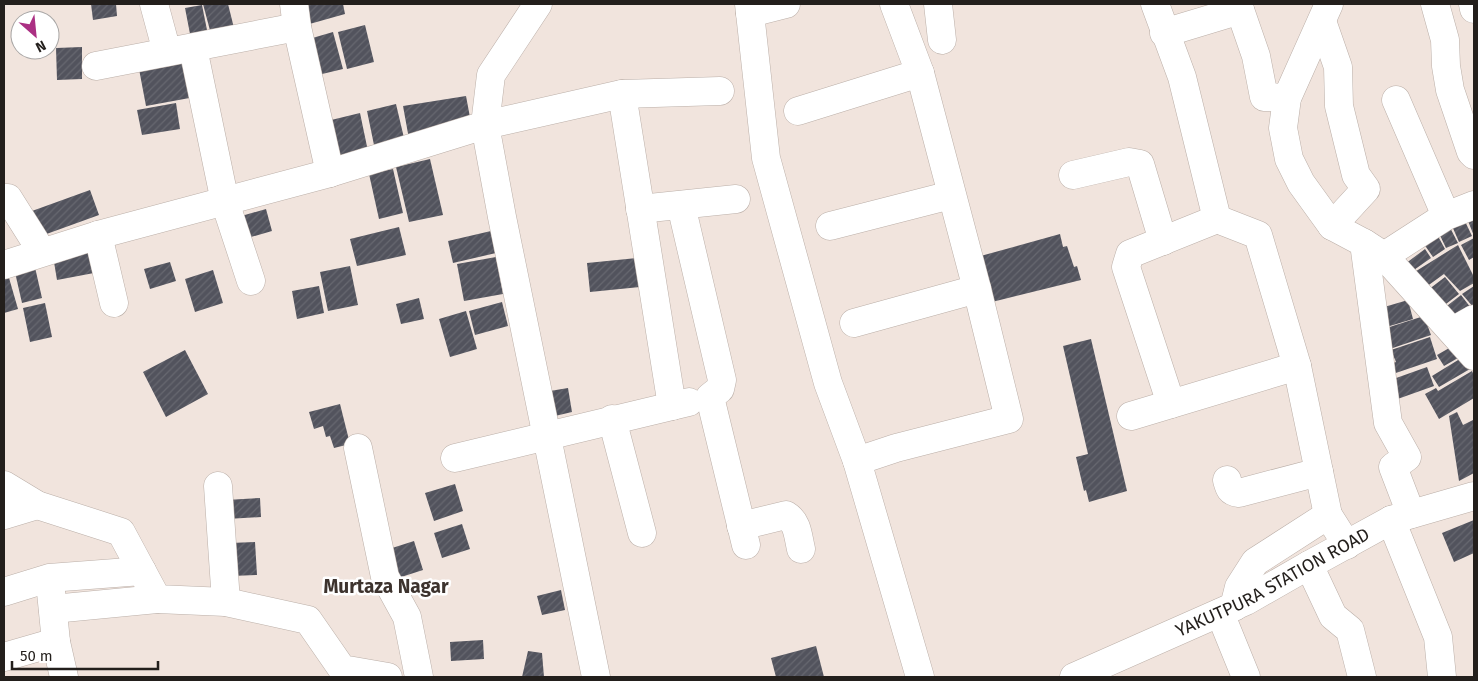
<svg xmlns="http://www.w3.org/2000/svg" width="1478" height="681" viewBox="0 0 1478 681" font-family="'Fira Sans',sans-serif">
<defs>
<pattern id="building-hatch" width="6" height="6" patternUnits="userSpaceOnUse" patternTransform="scale(1.25)"><rect width="6" height="6" fill="#52535d"/><path d="M-1 1l2-2M0 6l6-6M5 7l2-2" fill="none" stroke="#676870"/></pattern>
</defs>
<rect width="100%" height="100%" fill="#f1e4dd"/>
<!-- building -->
<path fill="url(#building-hatch)" d="M91,4H116L117,16L93,20Z
M203,4H228L235,32L212,38Z
M300,4H343L345,14L306,25Z
M202,5L208,35L191,39L185,8Z
M365,25L374,62L347,69L338,32Z
M333,32L343,69L318,75L309,39Z
M82,47V79L57,80L56,48Z
M188,60L195,97L146,106L139,69Z
M466,96L472,128L409,139L403,106Z
M176,103L180,129L142,135L137,110Z
M396,104L404,138L374,145L367,111Z
M360,113L369,156L333,164L323,122Z
M430,159L443,215L409,222L396,167Z
M393,169L403,213L379,219L369,174Z
M90,190L99,215L41,236L32,211Z
M1474,207V236L1464,211Z
M266,209L272,231L244,239L238,217Z
M1461,213L1472,236L1459,242L1449,219Z
M1446,220L1458,243L1446,248L1435,225Z
M399,227L406,255L357,266L350,239Z
M1433,227L1445,249L1433,257L1419,237Z
M491,231L496,253L453,263L448,241Z
M1060,234L1063,247L1067,246L1074,267L1077,266L1081,280L988,303L977,257Z
M1474,238V257L1469,260L1461,245Z
M1458,245L1474,277V283L1460,291L1444,274L1426,287L1413,273Z
M89,248L94,273L57,280L53,256Z
M1425,249L1431,258L1411,272L1405,264Z
M496,257L503,294L464,301L457,264Z
M637,258L640,287L590,292L587,263Z
M170,262L176,281L150,289L144,269Z
M34,263L42,298L22,303L14,268Z
M350,266L358,305L328,311L320,272Z
M213,270L223,303L195,312L185,279Z
M7,271L18,309L4,313V272Z
M1445,277L1459,294L1442,307L1428,290Z
M319,286L324,313L297,319L292,291Z
M1474,286V308L1462,294Z
M1461,295L1474,312L1457,326L1443,309Z
M419,298L424,319L401,324L396,304Z
M1408,300L1413,319L1380,329L1374,310Z
M502,302L508,326L475,335L469,311Z
M45,303L52,337L30,342L23,308Z
M466,311L477,349L450,357L439,319Z
M1424,316L1431,335L1384,351L1377,331Z
M1430,337L1437,359L1387,376L1383,367L1396,362L1391,350Z
M1091,339L1127,491L1089,502L1086,490L1084,491L1076,457L1088,454L1063,346Z
M1451,347L1458,358L1444,366L1437,355Z
M185,350L208,394L166,417L143,372Z
M1463,357L1470,369L1439,387L1432,376Z
M1427,367L1434,386L1392,401L1385,382Z
M1472,371L1474,375V398L1439,419L1425,394L1436,388L1438,391Z
M568,388L572,412L555,416L550,391Z
M340,404L350,444L334,448L330,436L326,437L323,426L314,429L309,412Z
M1457,412L1463,425L1473,420L1474,425V473L1459,481L1449,416Z
M455,484L463,511L434,521L425,493Z
M260,498L261,517L227,519L226,500Z
M1474,520V553L1454,562L1442,533Z
M462,524L470,549L442,558L434,533Z
M414,541L423,570L395,579L386,550Z
M255,542L257,575L232,576L230,543Z
M561,590L565,610L542,615L537,596Z
M483,640L484,659L451,661L450,642Z
M816,646L824,677H776L771,658Z
M528,651L542,653L544,677H522Z"/>
<g fill="none" stroke-linecap="round" stroke-linejoin="round">
<defs>
<g id="minor">
<path d="M154,4L167,52"/>
<path d="M294,4L297,27L330,173"/>
<path d="M538,4L491,75L485,125L502,217L596,677"/>
<path d="M749,4L766,158L828,383L857,461L920,677"/>
<path d="M938,4L942,40"/>
<path d="M1155,4L1182,77L1217,219L1258,235L1297,366L1328,515L1347,545"/>
<path d="M1238,4L1256,56L1264,97L1287,98"/>
<path d="M1329,4L1287,98L1283,128L1289,159L1301,183L1332,226L1364,243L1384,256L1474,356"/>
<path d="M1435,4L1445,40L1446,66L1450,90L1471,152L1474,155"/>
<path d="M1473,4L1474,9"/>
<path d="M750,13L786,4"/>
<path d="M1322,21L1338,67L1339,106L1356,175L1366,189L1332,226"/>
<path d="M1164,33L1240,10"/>
<path d="M193,48L225,202L251,281"/>
<path d="M96,66L297,27"/>
<path d="M622,94L672,406"/>
<path d="M1396,100L1446,216"/>
<path d="M798,111L920,73"/>
<path d="M1073,175L1129,162L1140,164L1163,241"/>
<path d="M4,198H8L42,252"/>
<path d="M681,205L722,380L720,389L710,397L746,545"/>
<path d="M640,209L736,199"/>
<path d="M830,226L951,195"/>
<path d="M98,235L114,303"/>
<path d="M1364,243L1388,423L1407,457L1393,467L1411,514"/>
<path d="M1384,256L1446,216L1474,205"/>
<path d="M4,265L98,235L330,173L485,125L622,94L720,91"/>
<path d="M854,323L977,289"/>
<path d="M1453,331L1474,319"/>
<path d="M1171,404L1126,267L1130,254L1217,219"/>
<path d="M1131,416L1297,366"/>
<path d="M612,419L642,533"/>
<path d="M358,448L385,577L407,617L419,677"/>
<path d="M455,458L689,402"/>
<path d="M857,461L896,448L1009,419L977,289L920,73L894,4"/>
<path d="M1227,480C1229,488 1230,492 1239,493L1319,472"/>
<path d="M4,485L37,505L121,532L157,599L226,602L308,620L342,669L388,677"/>
<path d="M218,486L226,602"/>
<path d="M4,515L37,505"/>
<path d="M1391,520L1438,637L1442,677"/>
<path d="M741,526L786,515C798,522 798,537 801,549"/>
<path d="M1309,565L1333,616L1350,630L1362,677"/>
<path d="M4,592L49,578L142,571"/>
<path d="M51,592L56,642L64,677"/>
<path d="M1234,607L1239,587L1255,562L1328,515"/>
<path d="M53,609L157,599"/>
<path d="M1220,613L1246,677"/>
<path d="M4,657L56,642"/>
<path id="s1" d="M1074,677L1246,601L1309,565L1391,520L1474,496"/>
</g>
</defs>
<!-- minor casing -->
<use href="#minor" stroke="#bbafa8" stroke-width="29"/>
<!-- minor -->
<use href="#minor" stroke="#fff" stroke-width="28"/>
</g>
<g text-anchor="middle" dominant-baseline="central" stroke-width="5" stroke-linejoin="round" paint-order="stroke">
<!-- street labels -->
<g font-size="18" fill="#231f1c" stroke="#fff">
<text stroke="none"><textPath href="#s1" startOffset="220">YAKUTPURA STATION ROAD</textPath></text>
</g>
<!-- neighbourhood labels -->
<g font-size="19" font-weight="bold" fill="#3d332e" stroke="#fff">
<text x="386" y="586">Murtaza Nagar</text>
</g>
</g>
<!-- border -->
<rect width="1478" height="681" fill="none" stroke="#231f1c" stroke-width="10"/>
<!-- north arrow -->
<g transform="translate(35 35) rotate(153)"><circle r="24" fill="#ffffff" stroke="#a7a5a4"/>
<path d="M0-4L9 19L0 12L-9 19Z" fill="#ab3083"/>
<text y="-8" font-size="14" font-weight="bold" text-anchor="middle" fill="#231f1c">N</text>
</g>
<!-- scale -->
<path d="M12 661v8h146v-8" fill="none" stroke="#231f1c" stroke-width="2.5"/>
<text x="20" y="661" font-size="15" fill="#231f1c" stroke="#ffffff" stroke-width="4" paint-order="stroke">50 m</text>
</svg>
